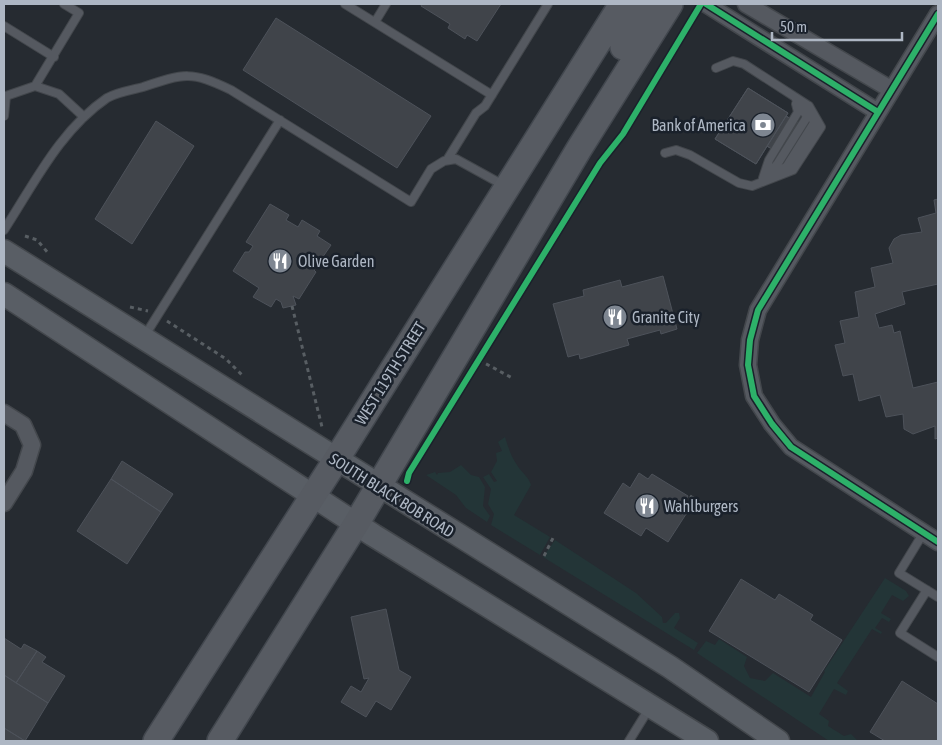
<svg xmlns="http://www.w3.org/2000/svg" width="942" height="745" viewBox="0 0 942 745" font-family="'Asap Condensed',sans-serif">
<rect width="100%" height="100%" fill="#262b31"/>
<!-- green -->
<path fill="#233537" d="M505,437C508,447 511,456 517,465C521,472 529,477 531,485L514,515L550,537L540,555L491,525L494,514L488,504L491,489L483,477L489,474L494,482L497,481L491,472L497,461L496,453L502,451L498,442Z
M461,465L471,475L479,477L485,487L483,506L490,516L487,522L466,508L456,495L426,475L435,472L437,475L438,473L450,472Z
M555,540L636,593L662,617L663,623H666L675,613H679L680,618L674,628L698,643L694,650L543,557Z
M885,578L906,591L909,596L903,601L892,595L881,613L891,619L889,622L882,618L875,628L882,632L881,634L872,629L837,683L848,691L846,695L834,689L819,714L829,721L828,726L844,736L851,734L858,741H829L697,653L706,641L715,645L719,639L747,657L744,666L750,678L765,681L773,673L811,697L825,672L824,671Z"/>
<!-- building -->
<path fill="#40444a" stroke="#4d525a" d="M422,4H501L477,41L467,35L465,39L448,28L450,24L421,6Z
M276,18L431,116L397,168L243,70Z
M748,88L788,113L786,116L815,133L795,164L767,146L756,164L715,139Z
M748,88L788,113L756,164L715,139Z
M786,116L815,133L795,164L767,146Z
M156,121L194,146L132,244L95,219Z
M938,199V284L902,292L905,304L875,314L879,328L892,325L894,333L900,331L913,388L938,382V438L935,439V426L913,434L904,429L903,414L886,417L880,395L859,401L853,374L843,376L835,345L845,343L840,321L859,317L855,292L875,287L871,268L893,263L889,248L894,239L901,235L922,232L918,218L936,213L934,200Z
M270,204L289,215L286,220L298,227L302,220L320,231L317,236L331,245L314,270L316,272L299,299L293,296L296,305L283,308L281,302L276,299L271,307L253,297L259,288L233,271L245,252H249L253,246L246,242Z
M663,276L677,329L661,334L660,330L627,339L629,345L580,359L579,354L568,357L553,304L584,296L583,290L620,280L622,287Z
M122,461L173,494L161,512L111,479Z
M639,473L648,479L652,474L688,496L683,504L690,508L668,542L646,528L641,536L604,513L623,483L630,488Z
M111,479L161,512L127,564L77,531Z
M741,579L775,600L779,594L813,615L810,620L842,640L809,692L709,631Z
M386,609L399,670L411,677L391,710L376,701L366,717L341,702L351,686L361,692L369,678L364,679L351,617Z
M4,638L21,649L24,644L37,651L16,683L4,675Z
M37,651L46,657L42,662L65,676L48,703L16,683Z
M4,675L48,703L25,741L4,728Z
M902,681L938,704V741H885L870,732Z
M4,728L25,741H4Z"/>
<g fill="none" stroke-linecap="round" stroke-linejoin="round">
<defs>
<path id="service" d="M345,4L492,95
M375,22L386,4
M4,26L54,57
M716,68L733,61L744,64L809,106L814,123L787,166L778,172
M35,86L79,13L64,4
M6,96L35,86L59,94L84,117
M4,116L6,96
M665,153L676,150L690,155L739,183L752,186L793,170L821,127L809,106
M447,160L476,113L485,106L548,4
M763,178L769,160L798,112L796,104
M763,181L778,163L807,117L796,99
M4,230C34,184 60,130 107,98C117,92 132,90 143,87C185,73 191,71 231,90L411,202L431,169L444,161L456,159L505,186
M144,337L280,120
M924,532L899,573L938,597
M927,590L900,633L938,657
M629,741L650,707"/>
<path id="minor" d="M706,4L878,112
M746,4L892,90
M938,14L758,310L750,340L748,365L754,396L772,424L791,447L938,542
M4,413L23,425L32,445L24,471L4,503"/>
<path id="secondary" d="M4,251L670,667L778,741
M4,294L373,535L707,741"/>
<path id="primary" d="M623,47L648,4
M156,741L336,460L622,4
M220,741L356,524L579,149L670,4"/>
</defs>
<!-- service casing -->
<use href="#service" stroke="#43474c" stroke-width="10"/>
<!-- minor casing -->
<use href="#minor" stroke="#43474c" stroke-width="19"/>
<!-- secondary casing -->
<use href="#secondary" stroke="#43474c" stroke-width="25"/>
<!-- primary casing -->
<use href="#primary" stroke="#42474e" stroke-width="28"/>
<!-- path -->
<path stroke="#585e63" stroke-width="3" stroke-dasharray="4 4" stroke-linecap="butt" d="M25,236L37,240L49,254
M292,306L322,427
M130,307L148,311
M167,321L226,359L243,376
M479,360L514,379
M690,496L701,503
M544,556L553,538"/>
<!-- service -->
<use href="#service" stroke="#555960" stroke-width="8"/>
<!-- minor -->
<use href="#minor" stroke="#555960" stroke-width="16"/>
<!-- secondary -->
<use href="#secondary" stroke="#595e65" stroke-width="22"/>
<!-- primary -->
<use href="#primary" stroke="#575b62" stroke-width="25"/>
<defs>
<path id="cycleway" d="M706,4L878,112
M938,14L758,310L750,340L748,365L754,396L772,424L791,447L938,542
M407,481L409,473L600,163L623,134L701,4"/>
</defs>
<!-- cycleway casing -->
<use href="#cycleway" stroke="#1a212b" stroke-width="9"/>
<!-- cycleway -->
<use href="#cycleway" stroke="#2db169" stroke-width="6"/>
</g>
<!-- icons -->
<defs>
<symbol id="bank-disc" viewBox="-11 -11 22 22"><circle r="9.5" fill="#7e8691" stroke="#1a212b"/><path d="M-6-4H6V4H-6ZM0-2.3a2.3 2.3 0 1 0 0 4.6a2.3 2.3 0 1 0 0-4.6Z" fill="#fff"/></symbol>
<symbol id="restaurant-disc" viewBox="-11 -11 22 22"><circle r="9.5" fill="#7e8691" stroke="#1a212b"/><path d="M-5-6h1v4h1v-4h1v4h1v-4h1v5L-1.5 .5V6h-2V.5L-5-1ZM5-6V6H3V1.5H1.5Q1.5-4 5-6Z" fill="#fff"/></symbol>
</defs>
<g fill-rule="evenodd">
<use href="#bank-disc" x="749" y="111" width="28" height="28"/>
<use href="#restaurant-disc" x="266" y="247" width="28" height="28"/>
<use href="#restaurant-disc" x="601" y="303" width="28" height="28"/>
<use href="#restaurant-disc" x="633" y="492" width="28" height="28"/>
</g>
<g text-anchor="middle" dominant-baseline="central" stroke-width="5" stroke-linejoin="round" paint-order="stroke">
<!-- poi labels -->
<g font-size="16" fill="#aeb7c4" stroke="#1a212b" text-anchor="start">
<text x="746" y="125" text-anchor="end">Bank of America</text>
<text x="298" y="261">Olive Garden</text>
<text x="632" y="317">Granite City</text>
<text x="664" y="506">Wahlburgers</text>
</g>
<!-- street labels -->
<g font-size="16" fill="#aeb7c4" stroke="#1a212b">
<text transform="translate(390 373) rotate(-58)">WEST 119TH STREET</text>
<text transform="translate(392 495) rotate(32)">SOUTH BLACK BOB ROAD</text>
</g>
</g>
<!-- border -->
<rect width="942" height="745" fill="none" stroke="#aeb7c4" stroke-width="10"/>
<!-- scale -->
<path d="M772 32v8h130v-8" fill="none" stroke="#aeb7c4" stroke-width="2.5"/>
<text x="780" y="32" font-size="15" fill="#aeb7c4" stroke="#1a212b" stroke-width="4" paint-order="stroke">50 m</text>
</svg>
